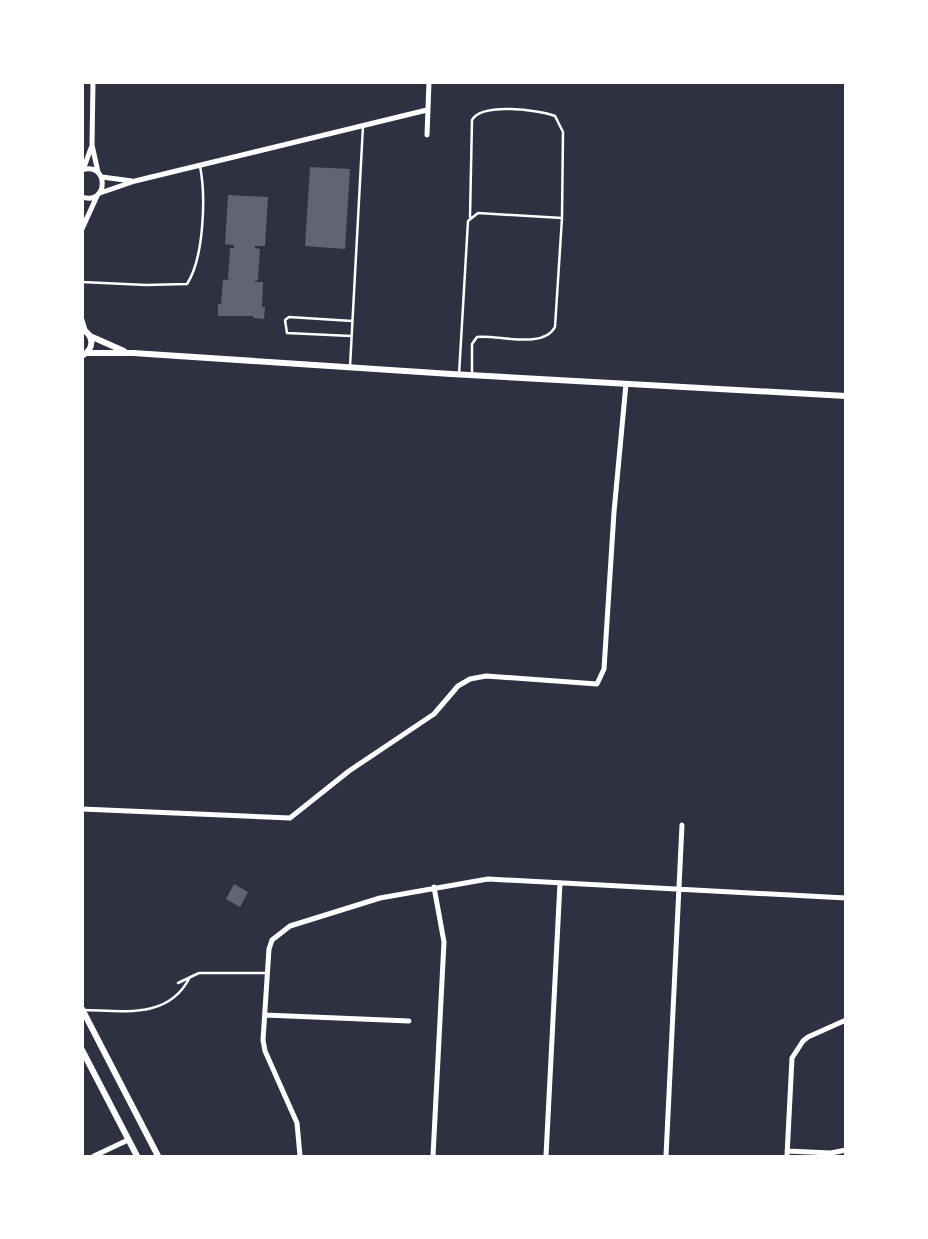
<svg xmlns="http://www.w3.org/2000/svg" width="928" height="1239" viewBox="0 0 928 1239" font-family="Rubik,sans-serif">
<rect width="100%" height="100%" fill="#2d3142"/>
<!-- building -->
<path fill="#626471" d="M310,167L350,169L345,249L305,246Z
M228,195L268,197L265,246H255V248L260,249L258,280L253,282H263L262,307H265L264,319L253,318V316H218V304H221L223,280L233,279H228L230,248H234V245L225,244Z
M234,884L248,892L240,907L226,899Z"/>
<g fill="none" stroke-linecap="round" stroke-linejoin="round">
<!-- service -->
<path stroke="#fff" stroke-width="2.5" d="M470,217L472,120C482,102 538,110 555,116L563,132L562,218L555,327C543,350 496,334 477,337L472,344V374
M82,282L146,285L187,284C204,258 206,196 200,166
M351,336L287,333L285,320L289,317L352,321
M350,367L363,126
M459,375L468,221L478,213L562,218
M178,983L199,973H266
M84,1010C125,1011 169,1019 190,977"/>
<!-- minor -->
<path stroke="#fff" stroke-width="5" d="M93,82L92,145L98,172
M427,135L429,82
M82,170C109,161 109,206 82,197
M83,170L91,148
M102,177L132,181
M100,193L135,181L427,110
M82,229L97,196
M82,320L85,330
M82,809L290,818L349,771L434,714L458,686L470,679L486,676L597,684L604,669L614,512L626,384
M265,1015L409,1021
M787,1151L831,1153L846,1150
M94,1156L128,1140
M300,1156L297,1123L265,1051L263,1040L269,949L272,940L290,926L380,898L488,879L846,898
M433,1156L444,942L434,887
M546,1156L560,883
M666,1156L682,825
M787,1156L792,1058L803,1041L808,1037L846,1020"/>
<!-- tertiary -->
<path stroke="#fff" stroke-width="6" d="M82,329C95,336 94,349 82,356
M90,336L124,351
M87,353H133L451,374L846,396
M82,1009L158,1156
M82,1050L137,1156"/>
</g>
<!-- border -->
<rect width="928" height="1239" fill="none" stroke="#ffffff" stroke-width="168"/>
</svg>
